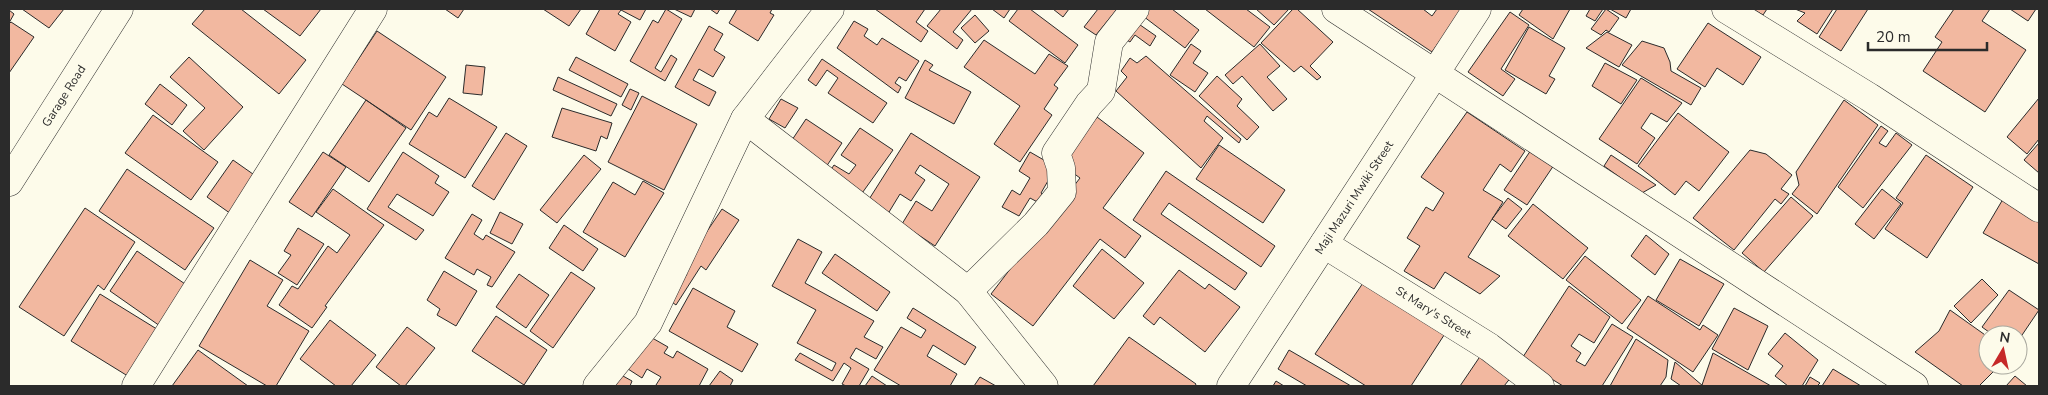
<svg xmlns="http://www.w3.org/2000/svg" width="2048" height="395" viewBox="0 0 2048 395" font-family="'Nunito Sans',sans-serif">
<rect width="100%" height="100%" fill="#fdfbea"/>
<!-- building -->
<path fill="#f2b8a0" stroke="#2b2b2b" d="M22,9H64L49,28Z
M205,9H241L306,60L279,94L192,24Z
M263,9H321L300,36Z
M445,9H464L458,18Z
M543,9H581L569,26Z
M600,9H646L640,20L621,10L618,14L631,22L615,51L586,34Z
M666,9L682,19L655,68L661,72L671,55L677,59L665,81L630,61L653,20L658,23Z
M674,9H695L691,17Z
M710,9H720L717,14Z
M737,9H772L770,13L774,15L758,41L729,23Z
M875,9H925L916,22L928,31L921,42Z
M941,9H972L953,32L963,40L957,49L927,26Z
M992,9H1010L1004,18Z
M1018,9H1030L1078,45L1065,63L1009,21Z
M1053,9H1069L1063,17Z
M1098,9H1117L1096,35L1084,27Z
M1142,9H1172L1199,30L1185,48L1139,13Z
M1205,9H1246L1270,27L1254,47Z
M1256,9H1289L1274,25Z
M1293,9H1297L1333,42L1310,66L1321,77L1317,80L1301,66L1294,72L1261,43Z
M1368,9H1423L1432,16L1437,9H1462L1432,52Z
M1523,9H1570L1553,39L1519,15Z
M1590,9H1603L1595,21L1586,16Z
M1606,9L1619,18L1609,32L1606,30L1601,35L1591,29Z
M1610,9H1631L1626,18Z
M1753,9H1767L1763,15Z
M1795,9H1833L1817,34L1797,21L1805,13Z
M1837,9H1868L1841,51L1819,37Z
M1954,9H1990L1982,21L2026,50L1985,112L1923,71L1942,42L1935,37Z
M2010,9H2036L2028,21Z
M9,10L14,14L9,23Z
M1510,12L1529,25L1501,69L1515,79L1503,96L1468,72Z
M975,15L989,31L975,43L961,28Z
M1133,20L1156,36L1150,46L1135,35L1130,42L1122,37Z
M854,21L868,29L864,36L877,45L882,38L919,61L906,81L899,77L895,83L901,87L898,93L837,48Z
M11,22L34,37L9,73V24Z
M1708,23L1761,57L1743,85L1717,68L1705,87L1677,69Z
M709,26L723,34L714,50L725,57L713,77L699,69L693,80L716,92L709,106L675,87Z
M1529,27L1565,48L1549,76L1555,79L1546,94L1505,70Z
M377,31L446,77L411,130L342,84Z
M1607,32L1632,45L1619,67L1586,48Z
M984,40L1035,74L1049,54L1068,66L1054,85L1058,88L1044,109L1052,115L1020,162L994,144L1020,106L964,67Z
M1642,41L1664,48L1670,62L1671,71L1701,88L1691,105L1622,65Z
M1191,44L1201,51L1193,63L1208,73L1195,92L1170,75Z
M1260,44L1280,66L1267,77L1287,99L1273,111L1242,76L1233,84L1225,75Z
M1146,56L1241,139L1239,143L1207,116L1204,121L1223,138L1201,168L1116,91L1127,77L1121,71L1130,58L1137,63Z
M189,57L243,107L204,150L183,131L205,108L170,77Z
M576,57L628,84L621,97L569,70Z
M822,59L887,103L873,123L828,93L838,78L827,70L816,86L808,80Z
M925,60L933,65L929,70L971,92L954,124L905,98Z
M1605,63L1637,80L1621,104L1592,86Z
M466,65L485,67L482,95L463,93Z
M1217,76L1242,99L1237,106L1259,127L1247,140L1199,96Z
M558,77L617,104L611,116L553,90Z
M1641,78L1682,103L1667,122L1651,113L1641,128L1655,138L1637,164L1599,139Z
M160,84L187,105L172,125L145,104Z
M630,89L639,93L631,110L622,105Z
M642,96L697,124L664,190L608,162Z
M449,98L497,127L465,178L409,144L429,112L437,117Z
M2039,98V139L2027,154L2007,137Z
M781,99L798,108L785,128L769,119Z
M366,100L406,128L369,182L329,155Z
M1844,100L1878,125L1817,214L1792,194L1799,185L1796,172Z
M562,108L612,123L607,139L601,136L596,151L552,137Z
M1467,112L1525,151L1511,172L1500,164L1483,190L1503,202L1468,257L1500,276L1480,294L1445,272L1434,289L1404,271L1420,246L1407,238L1426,207L1433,211L1444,193L1421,177Z
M1678,113L1729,152L1699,191L1686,181L1675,195L1638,166Z
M153,115L218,162L191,200L125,153Z
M1097,117L1144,153L1103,208L1141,236L1125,258L1100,239L1033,326L991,294L1080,178L1061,164Z
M806,119L842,143L824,170L788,146Z
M1881,126L1888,131L1879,143L1886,147L1896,133L1912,145L1863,208L1838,187Z
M860,128L893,150L860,196L828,174L834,165L849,174L856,165L841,155Z
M506,133L527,146L494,200L472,186Z
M911,133L980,177L935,246L902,224L916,201L932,211L949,184L920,165L915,173L925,180L911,201L900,194L886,217L866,204Z
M2039,143V173L2024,160Z
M1219,145L1285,190L1263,223L1196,179Z
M1531,150L1554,165L1527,205L1504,190Z
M1750,150L1766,154L1792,175L1781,189L1789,194L1781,204L1775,199L1734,250L1693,218Z
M323,152L346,167L312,217L289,202Z
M403,152L439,176L435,183L449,192L433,216L397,194L388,207L424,230L416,240L367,209Z
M1030,152L1056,167L1041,193L1049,199L1045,206L1030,198L1019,216L1002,207L1012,190L1020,195L1030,178L1019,171Z
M584,155L601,169L557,223L540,210Z
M1611,155L1656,185L1642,193L1604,166Z
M1926,155L1973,187L1927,258L1885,229L1903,203L1896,198Z
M233,160L260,179L234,216L207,197Z
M127,169L214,228L185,270L99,211Z
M1166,171L1275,246L1261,267L1169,203L1161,214L1247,273L1235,290L1133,220Z
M643,181L664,193L625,257L583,232L613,182L635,195Z
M333,189L384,225L325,306L327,307L312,328L279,305L292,286L298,289L328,246L337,253L350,235L316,212Z
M1882,189L1901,204L1874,239L1855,224Z
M2006,194L2039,213V264L1983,233Z
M1791,197L1813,216L1764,272L1742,253Z
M1508,198L1522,209L1506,229L1492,219Z
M1533,204L1588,248L1563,279L1508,236Z
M85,208L135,242L104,290L98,285L64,336L19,307Z
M722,209L739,220L706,270L701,266L676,305L669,300L687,274L681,270Z
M500,212L523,224L512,244L490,233Z
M472,214L482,220L474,234L483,240L486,235L515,252L492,287L487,285L491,277L477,269L474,275L445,258Z
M564,225L598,249L583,271L549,248Z
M298,228L324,244L297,285L278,273L291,255L284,251Z
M1646,235L1669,254L1655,275L1631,256Z
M798,239L822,252L805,283L874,321L864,337L883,347L876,359L856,348L850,358L869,369L859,386H846L842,384L851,368L844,363L833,381L795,360L800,353L832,371L836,363L797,343L816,310L772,286Z
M1102,249L1144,283L1114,319L1073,286Z
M137,251L188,286L160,326L110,291Z
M835,254L890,292L877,311L822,273Z
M1585,256L1641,300L1622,324L1566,280Z
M1680,259L1724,284L1699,326L1656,300Z
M250,260L283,280L267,306L309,331L276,386H267L199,346Z
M1179,270L1205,289L1209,284L1240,307L1205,352L1160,317L1154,325L1143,316Z
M444,271L477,291L456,326L437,315L440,309L427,300Z
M571,272L595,288L553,348L530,331Z
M519,274L549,295L526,328L496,307Z
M1982,279L1998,295L1971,323L1954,306Z
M1365,280L1448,329L1411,386H1366L1315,354Z
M1569,286L1610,317L1594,343L1579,334L1571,346L1581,353L1576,361L1585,366L1612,324L1633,337L1602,386H1563L1521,360Z
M693,288L735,311L727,327L758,344L742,372L669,331Z
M2009,290L2039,310L2018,341V335H1993L1982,327Z
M100,294L160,331L131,378L71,341Z
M1648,296L1700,330L1703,325L1718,335L1693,372L1627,328Z
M913,308L976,347L965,365L933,345L927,356L957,374L950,386H901L874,370L901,327L921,338L926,330L907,318Z
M1734,308L1768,326L1748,370L1712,349Z
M1950,310L1988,337V365H1997L1995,370L1979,386H1963L1915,352L1939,331Z
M496,316L547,350L524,385L472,351Z
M330,320L376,355L351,386H336L300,359Z
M407,327L435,348L405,386H401L376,367Z
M1785,333L1818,360L1802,386H1788L1775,376L1783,366L1768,354Z
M647,335L668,347L664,353L673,358L677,351L708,369L699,386H658L656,385L661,377L647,369L642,378L628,369Z
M1129,337L1196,384L1195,386H1093Z
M1636,339L1668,360L1666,377L1660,386H1610Z
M198,350L248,386H172Z
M1289,350L1351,386H1307L1278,369Z
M1713,353L1771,386H1704L1702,385Z
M1481,355L1512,376L1504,386H1460Z
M1675,362L1703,386H1681L1671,379Z
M1833,369L1861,386H1822Z
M614,371L632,381L630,386H605Z
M720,371L733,380L730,386H709Z
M872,376L887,386H865Z
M2015,376L2027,386H2006Z
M980,377L996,386H974Z
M1810,377L1820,383L1817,386H1805Z
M1276,381L1284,386H1273Z"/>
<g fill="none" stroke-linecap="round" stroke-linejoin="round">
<defs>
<g id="minor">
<path d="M1336,9L1914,386"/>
<path d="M1726,9L1869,97L2039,208"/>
<path d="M745,119L968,291L1044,386"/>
<path id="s1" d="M9,182L119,9"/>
<path id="s2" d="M1324,244L1489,347L1540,386"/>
<path d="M968,291L1036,224L1062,192L1061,168L1056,153L1089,104L1101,91L1109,42L1135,9"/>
<path d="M136,386L373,9"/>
<path d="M597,386L648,323L745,119L830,9"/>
<path id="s3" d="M1231,386L1477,9"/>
</g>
</defs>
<!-- minor casing -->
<use href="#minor" stroke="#2b2b2b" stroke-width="29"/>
<!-- minor -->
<use href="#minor" stroke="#fdfbea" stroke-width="28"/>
</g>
<g text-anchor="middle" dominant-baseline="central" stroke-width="4" stroke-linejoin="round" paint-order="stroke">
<!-- street labels -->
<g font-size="12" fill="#2b2b2b" stroke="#fdfbea">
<text stroke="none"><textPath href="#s1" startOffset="102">Garage Road</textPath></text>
<text stroke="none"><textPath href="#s3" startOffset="225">Maji Mazuri Mwiki Street</textPath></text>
<text stroke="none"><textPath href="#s2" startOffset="129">St Mary's Street</textPath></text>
</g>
</g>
<!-- border -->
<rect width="2048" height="395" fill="none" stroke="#2b2b2b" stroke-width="20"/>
<!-- north arrow -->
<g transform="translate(2003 350) rotate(9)"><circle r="24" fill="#fdfbea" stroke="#a9a89e"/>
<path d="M0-4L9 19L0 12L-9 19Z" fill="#c62828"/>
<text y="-8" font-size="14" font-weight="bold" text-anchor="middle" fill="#2b2b2b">N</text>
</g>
<!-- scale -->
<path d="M1868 42v8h119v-8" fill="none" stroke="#2b2b2b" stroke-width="2.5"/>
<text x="1876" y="42" font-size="15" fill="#2b2b2b" stroke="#fdfbea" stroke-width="4" paint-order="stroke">20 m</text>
</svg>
